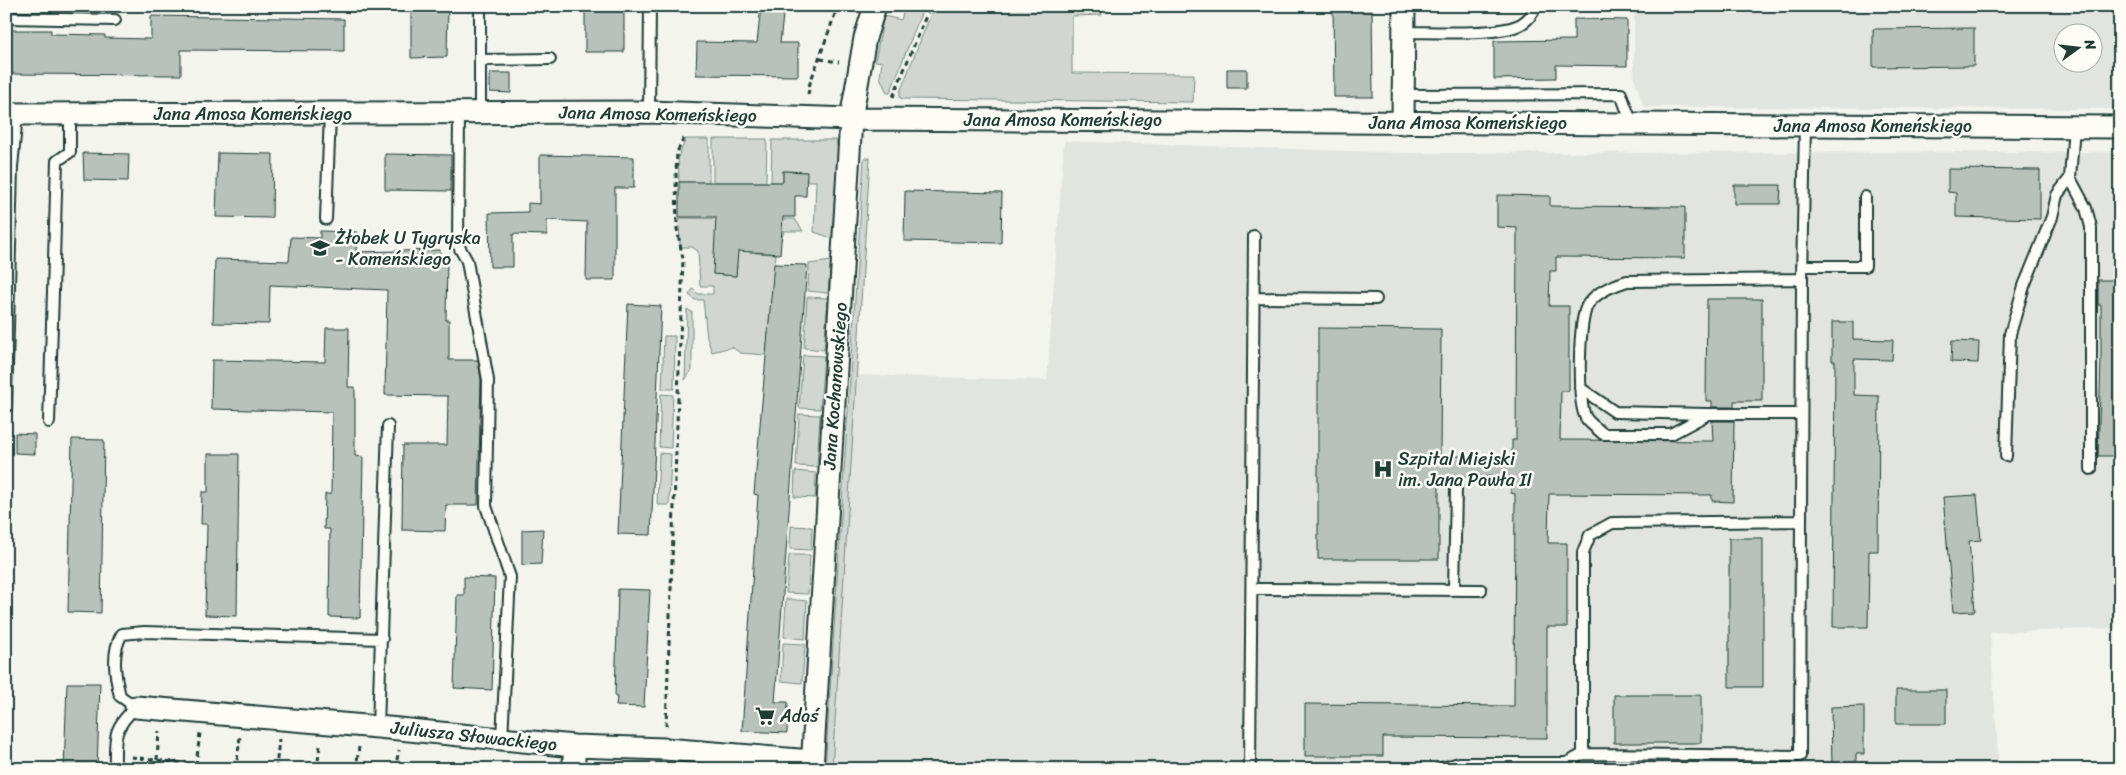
<svg xmlns="http://www.w3.org/2000/svg" width="2126" height="775" viewBox="0 0 2126 775" font-family="Sriracha,sans-serif">
<rect width="100%" height="100%" fill="#f4f4ef"/>
<filter id="ink" filterUnits="userSpaceOnUse"><feTurbulence type="fractalNoise" baseFrequency=".02" numOctaves="2"/><feDisplacementMap in="SourceGraphic" scale="10" xChannelSelector="R" yChannelSelector="G"/><feConvolveMatrix kernelMatrix="1 2 1 2 8 2 1 2 1" color-interpolation-filters="sRGB"/></filter>
<g filter="url(#ink)">
<!-- built -->
<path fill="#e2e5df" fill-rule="evenodd" d="M1634,6H2120V109L1644,107L1634,77ZM2064,32H2094V62H2064Z
M1064,141L1410,153L2120,152V628L1990,633L1999,769H832L856,375L1047,380Z"/>
<!-- green -->
<path fill="#d1d6d1" stroke="#788a82" fill-rule="evenodd" d="M905,6H924L890,93H887L880,77L882,62L875,61L884,16L901,20Z
M934,6H1099L1102,15L1072,16V73L1194,74L1193,102L904,99L900,98V92Z
M686,139H709V182H679L678,157Z
M713,139H767L766,182H713Z
M772,140H836L838,150L832,238L814,232L816,181H806V172L783,171V182H771Z
M864,158H870L832,769H825Z
M679,218L795,219L803,231H784L781,241L757,240L756,253L776,254L766,355L740,353L732,347L712,352L707,338L703,300H695L689,295L693,289L698,294H713V286H700L698,251L692,247H680ZM714,264L737,265L736,276L713,274Z
M831,261L828,293L808,291L809,264Z
M807,297L828,298L824,350L804,348Z
M687,309L692,312V370L685,380Z
M664,336H675L674,389H662Z
M803,355L824,356L820,409L799,408Z
M661,394L673,395L671,448L659,447Z
M799,414L820,415L817,467L796,466Z
M659,453L671,454L669,505H657Z
M795,471L816,473L815,498L794,497Z
M791,526L812,527L811,550L790,549Z
M789,555H810L808,594L786,593Z
M786,599L807,601L805,639L784,637Z
M783,643L805,644L802,683L781,681Z"/>
<!-- building -->
<path fill="#b9c1bb" stroke="#1f3d34" d="M411,6H448L447,57L411,58Z
M585,6H624V52H585Z
M761,6H784L780,43H798V76L696,75L697,42L757,43Z
M1333,6H1372L1373,97H1334Z
M151,16L344,19V51L181,50V75L6,74V30H51V34L105,35V38L151,39Z
M1574,19L1627,20V66L1556,65V78L1494,79V41L1574,40Z
M1974,28V66L1873,67V29Z
M1227,69H1247V88H1227Z
M490,73H511V93L490,92Z
M83,153L129,154L128,181L84,180Z
M218,153L273,154L272,218L216,217Z
M385,154L451,155V191L385,190Z
M540,155L634,157V188H615V280H586L587,222L547,220V235L513,234V267H490L489,213L528,212V203L540,204Z
M1948,169L2040,170V219L1956,217V193L1948,192Z
M783,171L807,172L806,196H795V217H783L780,254L738,251L736,276L713,274L716,217H679V182H783Z
M1734,185H1781L1780,204H1734Z
M905,191L1002,193L1001,243L904,241Z
M1497,195L1550,196V206L1685,207V258L1556,257V271H1550L1549,306H1569V391H1561L1560,440L1713,441L1712,421H1734L1733,502L1712,501V495L1549,494L1548,543H1567V627H1547V738L1383,737V756H1305V704L1514,706L1515,494L1511,493V477L1439,476V559H1318V328L1441,329L1440,456H1512V440H1516L1517,228L1497,227Z
M320,231L357,232L356,252L440,250V258H447L446,320H449V360H478L481,379L478,505H446L445,531L402,530L403,445H447L448,396L385,395L387,290L270,285L269,324L213,323L215,259L289,261L291,237L320,238Z
M774,264L807,265L775,702H788L787,733L742,731L758,495L754,494Z
M2098,280H2120V456H2098L2101,359V305H2098Z
M1707,299H1762V401H1734V407H1712V401H1706Z
M628,304L661,306L651,535L618,534Z
M1832,322H1853V339L1893,340L1892,360L1854,359V395L1879,396L1878,551H1869L1868,627H1833L1835,361H1832Z
M326,328H349L348,387H355V456L363,457L360,618L329,617L330,529H324L325,494H331L332,412L211,409L212,360L325,362Z
M1952,341L1979,342L1978,363L1951,362Z
M15,433L35,434V454L15,453Z
M72,439L104,440L101,613L68,612Z
M208,454H239L237,616L205,615L207,524H201L202,492H208Z
M1977,495L1981,540L1969,541L1975,611L1953,612L1943,497Z
M543,529L541,564L522,565V530Z
M1729,538H1763V687H1729Z
M464,577L495,578L492,690L454,688L457,595H464Z
M618,589L650,590L644,707L616,706L617,697H615Z
M67,683H100L97,769H64Z
M1896,690H1946V724H1896Z
M1614,695H1701V743H1614Z
M1864,706V754H1856V769H1832L1831,707Z"/>
<g fill="none" stroke-linecap="round" stroke-linejoin="round">
<defs>
<path id="service" d="M6,18L115,20
M1404,32C1432,32 1490,35 1514,27C1524,24 1532,16 1536,6
M480,60L550,59
M1404,95L1621,94L1632,124
M649,112L650,6
M459,113L458,245L467,261L488,380L486,506L510,577L502,739
M480,113V6
M2070,178L2086,208L2091,227V469
M326,219L330,114
M1802,266H1865V197
M1253,298L1376,299
M1580,388L1615,412L1707,414
M6,407L12,167L17,114
M1801,414H1708L1671,434H1603C1598,429 1590,424 1586,418C1577,403 1578,319 1588,304C1598,291 1612,286 1627,281L1802,279
M49,422L57,161L70,152V114
M2006,456L2010,334L2024,286L2052,217L2057,195L2070,178L2074,127
M1252,589L1481,590
M1454,590L1456,489
M378,727L388,426
M1583,754V552L1590,535L1612,523L1800,521
M115,769C115,738 112,729 136,707L120,696C115,676 111,652 122,634L144,632L382,639
M1250,769L1254,236
M1439,769L1459,763H1567L1583,754L1800,756L1802,279L1805,125"/>
<path id="minor" d="M6,114L649,112L851,119L2120,127
M1403,123L1404,6
M136,707L378,727L574,746L665,749L812,761
M574,769V746
M812,769L851,119L865,38L875,6"/>
</defs>
<!-- service casing -->
<use href="#service" stroke="#1f3d34" stroke-width="14"/>
<!-- minor casing -->
<use href="#minor" stroke="#1f3d34" stroke-width="25"/>
<!-- path -->
<path stroke="#1f3d34" stroke-width="3" stroke-dasharray="5 4" stroke-linecap="butt" d="M820,59L839,62
M808,95L810,83L838,6
M893,97L930,6
M666,726L683,259L677,229L676,174L677,152L685,136
M131,757L232,769
M157,760L159,731
M196,765L200,733
M236,769L240,737
M276,769L279,739
M317,769L320,745
M356,769L359,747
M395,769L399,750"/>
<!-- service -->
<use href="#service" stroke="#fdfcf7" stroke-width="10"/>
<!-- minor -->
<use href="#minor" stroke="#fdfcf7" stroke-width="21"/>
</g>
</g>
<!-- icons -->
<defs>
<symbol id="school-bare" viewBox="-9 -9 18 18"><path d="M0-5L7-2L0 1L-7-2ZM-4 1L0 2.5L4 1V4Q0 6-4 4Z" fill="#1f3d34" stroke="#fdfcf7" stroke-width="2.5" paint-order="stroke"/></symbol>
<symbol id="hospital-bare" viewBox="-9 -9 18 18"><path d="M-5-5h3v3.5h4V-5h3V5h-3V1.5h-4V5h-3Z" fill="#1f3d34" stroke="#fdfcf7" stroke-width="2.5" paint-order="stroke"/></symbol>
<symbol id="supermarket-bare" viewBox="-9 -9 18 18"><path d="M-6-5.5h2.5l.6 2H6L4.5 2H-2.5L-4.4-4H-6ZM-1.5 3.2a1.3 1.3 0 1 0 .1 0ZM3 3.2a1.3 1.3 0 1 0 .1 0Z" fill="#1f3d34" stroke="#fdfcf7" stroke-width="2.5" paint-order="stroke"/></symbol>
</defs>
<g fill-rule="evenodd">
<use href="#school-bare" x="306" y="234" width="28" height="28"/>
<use href="#hospital-bare" x="1369" y="455" width="28" height="28"/>
<use href="#supermarket-bare" x="751" y="702" width="28" height="28"/>
</g>
<g text-anchor="middle" dominant-baseline="central" stroke-width="5" stroke-linejoin="round" paint-order="stroke">
<!-- street labels -->
<g font-size="18" fill="#1f3d34" stroke="#fdfcf7">
<text x="253" y="114">Jana Amosa Komeńskiego</text>
<text transform="translate(658 114) rotate(1)">Jana Amosa Komeńskiego</text>
<text x="1063" y="120">Jana Amosa Komeńskiego</text>
<text x="1468" y="123">Jana Amosa Komeńskiego</text>
<text x="1873" y="126">Jana Amosa Komeńskiego</text>
<text transform="translate(835 386) rotate(-86)">Jana Kochanowskiego</text>
<text transform="translate(474 736) rotate(6)">Juliusza Słowackiego</text>
</g>
<!-- poi labels -->
<g font-size="18" fill="#1f3d34" stroke="#fdfcf7" text-anchor="start">
<text x="335" y="238">Żłobek U Tygryska<tspan x="335" dy="21">- Komeńskiego</tspan></text>
<text x="1398" y="459">Szpital Miejski<tspan x="1398" dy="21">im. Jana Pawła II</tspan></text>
<text x="780" y="716">Adaś</text>
</g>
</g>
<!-- margin -->
<rect width="2126" height="775" fill="none" stroke="#fdfcf7" stroke-width="25"/>
<rect x="12" y="12" width="2101" height="750" fill="none" stroke="#1f3d34" stroke-width="2" filter="url(#ink)"/>
<!-- north arrow -->
<g transform="translate(2078 48) rotate(75)"><circle r="24" fill="#fdfcf7" stroke="#a4b0a9"/>
<path d="M0-4L9 19L0 12L-9 19Z" fill="#1f3d34"/>
<text y="-8" font-size="14" font-weight="bold" text-anchor="middle" fill="#1f3d34">N</text>
</g>
</svg>
